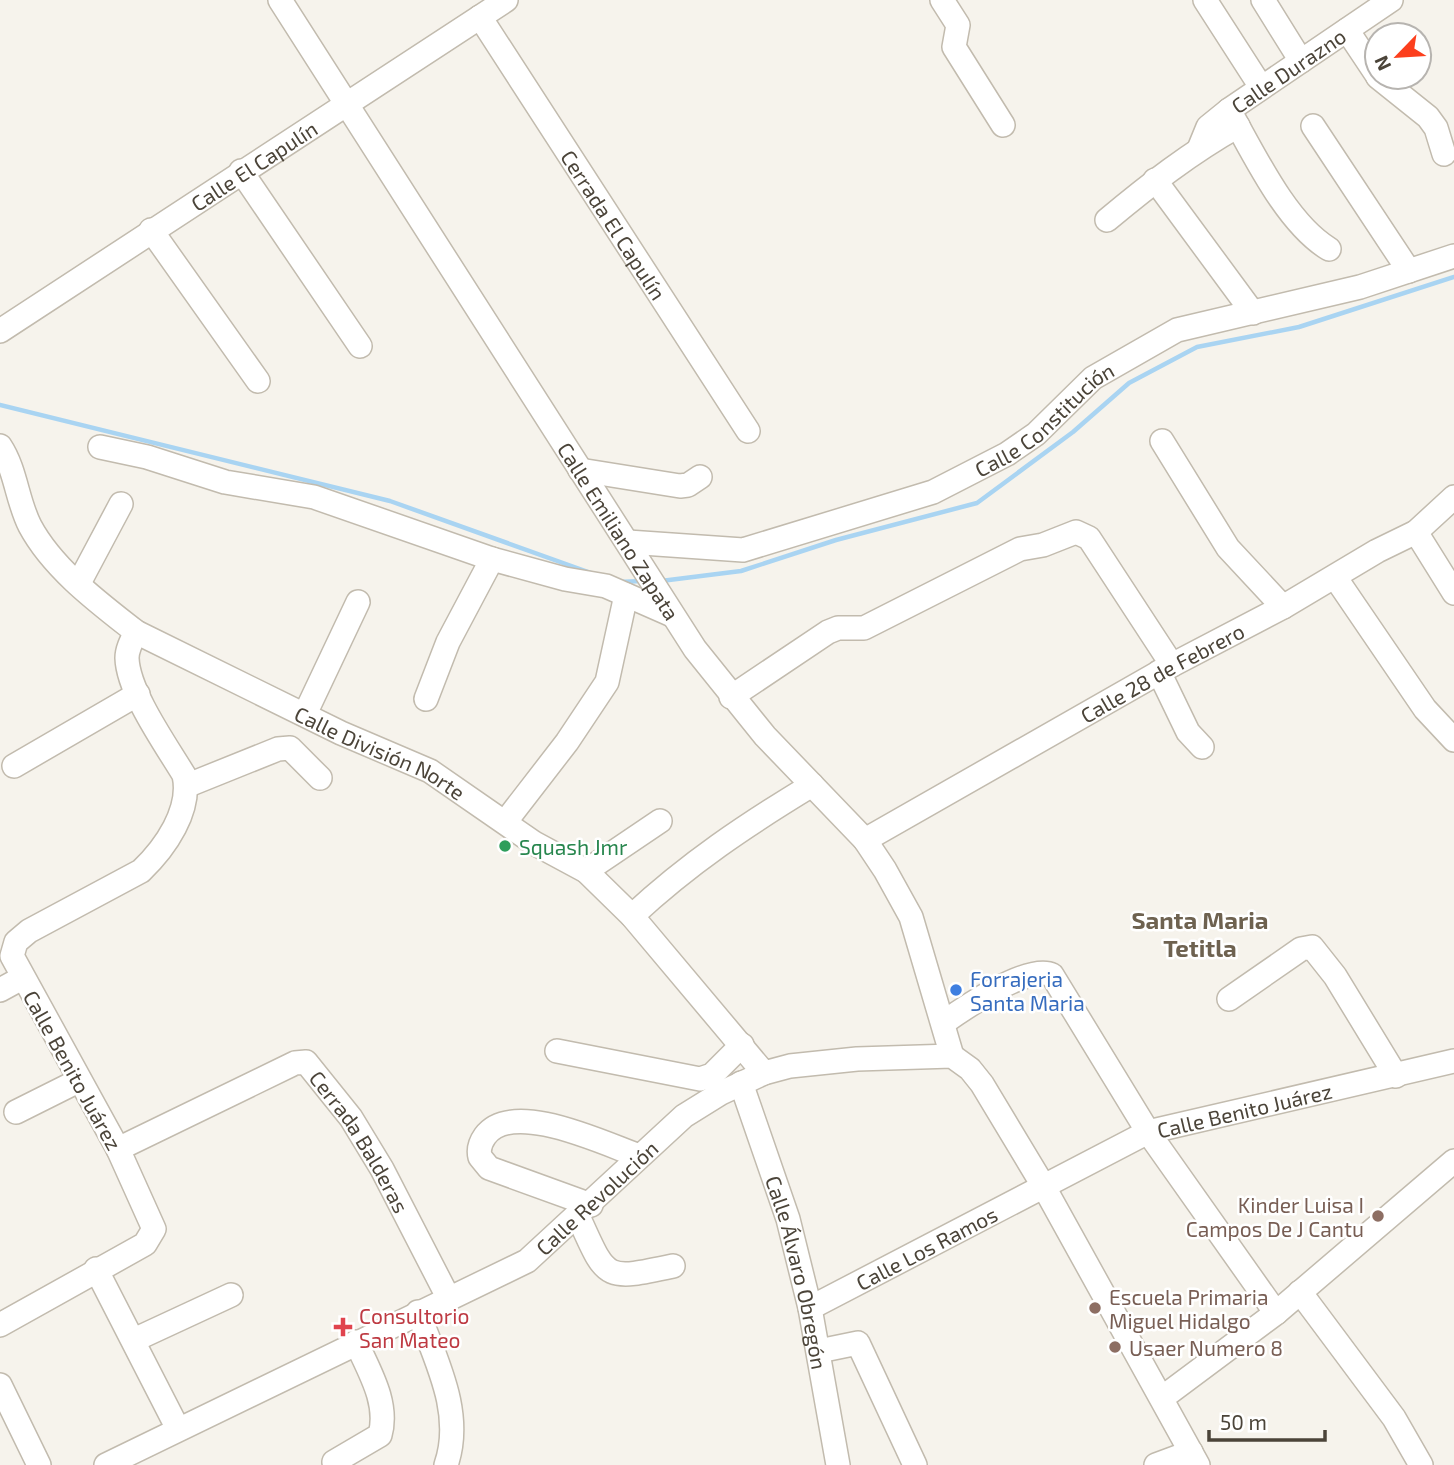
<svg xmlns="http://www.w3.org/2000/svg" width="1454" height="1465" viewBox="0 0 1454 1465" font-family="'Exo 2',sans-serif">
<rect width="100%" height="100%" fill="#f6f3ec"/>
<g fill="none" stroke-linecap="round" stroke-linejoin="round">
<!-- stream -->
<path stroke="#a9d4f2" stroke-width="4.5" d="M0,405L390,501L591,573
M661,581L741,571L836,540L977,503L1073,432L1129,383L1197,347L1299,327L1454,277
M619,582L642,581"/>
<defs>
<g id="minor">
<path id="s1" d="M280,0L695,649L765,736L865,840L885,870L911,917L952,1056"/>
<path d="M942,0L958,25L954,47L1003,125"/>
<path d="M1205,0L1261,87"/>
<path d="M1263,0L1301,61"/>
<path id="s2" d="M480,17L748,431"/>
<path d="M1347,30L1377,75"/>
<path d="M1378,77L1428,117L1436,128L1444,154"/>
<path d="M1229,110C1254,154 1286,223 1329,249"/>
<path d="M1313,126L1409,271"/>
<path id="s3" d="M1199,149L1208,127L1229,110L1391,0"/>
<path d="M241,171L360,346"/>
<path d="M1155,180L1253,313"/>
<path d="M1107,220C1149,185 1190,153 1238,126"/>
<path d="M151,230L258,381"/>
<path id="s4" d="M0,331L506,0"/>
<path d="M1162,441L1228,548L1283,607"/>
<path id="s5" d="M0,446C16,470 17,501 30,526C53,569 99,603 136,632L341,733L430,771L534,843L586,871L632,916L764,1073"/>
<path d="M100,447L147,457L225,482L314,497L492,559L565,579L606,586L672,615"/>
<path d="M580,470L680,486L688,485L700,477"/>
<path d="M1416,532L1454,593"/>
<path id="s6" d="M628,542L743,550L933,492L1007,454L1036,434L1093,378L1177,330L1360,287L1454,256"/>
<path d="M1335,577L1425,709L1454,740"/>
<path d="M79,583L121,504"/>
<path d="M1159,672L1188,732L1202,747"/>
<path d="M731,697L828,632L838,628H864L1020,549L1043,545L1076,532L1089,538L1172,665"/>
<path d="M426,699L448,642L492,559"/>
<path d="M305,714L358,602"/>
<path d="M14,766L138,694"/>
<path d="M186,786L278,749L290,748L320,778"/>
<path d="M506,821L567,742L607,682L626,595"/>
<path id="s7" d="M865,840L1172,665L1283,607L1377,551L1416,532L1454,497"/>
<path d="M586,871L660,821"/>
<path d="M632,916C689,863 746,825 812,785"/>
<path d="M0,990L22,978"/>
<path d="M1229,999L1301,949L1312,947L1335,976L1396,1076"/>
<path d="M943,1023C963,1009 1029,963 1052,975L1148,1132L1276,1313"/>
<path d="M557,1051L700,1079L712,1075L742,1045"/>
<path id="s8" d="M741,1083L788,1219L810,1308L838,1465"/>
<path d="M16,1112L78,1081"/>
<path id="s9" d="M118,1149L295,1063L306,1062L351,1118L382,1169L449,1299"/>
<path d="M591,1205L489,1168L480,1157C478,1149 480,1143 485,1136C512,1099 603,1143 639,1156"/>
<path d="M578,1216C607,1280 603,1281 673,1266"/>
<path d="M96,1269L178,1429"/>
<path d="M1300,1292L1394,1418L1421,1465"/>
<path id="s10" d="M810,1308L1148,1132L1454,1061"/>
<path d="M418,1312C436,1361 464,1413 446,1465"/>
<path d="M0,1325L145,1244L154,1229L118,1149L12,956L16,942L29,931L141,871C165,848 192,810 184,775C166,745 128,692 127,658C127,649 132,640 136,632"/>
<path d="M134,1340L231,1295"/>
<path d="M819,1351L858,1343L915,1465"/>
<path d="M0,1385L39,1465"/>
<path d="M1162,1398L1276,1313L1454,1161"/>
<path d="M334,1462L380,1435C389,1403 369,1371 356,1342"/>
<path id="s11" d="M106,1465L527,1261L684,1116L721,1093L764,1073L790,1066L857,1059L952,1056L970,1069L982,1084L1044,1187L1198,1465"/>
<path d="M1156,1465L1191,1452"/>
</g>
</defs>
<!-- minor casing -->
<use href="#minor" stroke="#c2bbae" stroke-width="26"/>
<!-- minor -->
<use href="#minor" stroke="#fff" stroke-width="23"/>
</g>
<!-- markers -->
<circle fill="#2e9e5b" stroke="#fff" stroke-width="2.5" cx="505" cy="846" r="7"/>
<circle fill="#3f7fe0" stroke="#fff" stroke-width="2.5" cx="956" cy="990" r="7"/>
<g fill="#8d6e63" stroke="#fff" stroke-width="2.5">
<circle cx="1378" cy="1216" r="7"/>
<circle cx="1095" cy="1308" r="7"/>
<circle cx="1115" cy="1347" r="7"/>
</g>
<path fill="#e0444e" stroke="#fff" stroke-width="2.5" d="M339.5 1316.5h7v7h7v7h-7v7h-7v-7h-7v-7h7z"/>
<g text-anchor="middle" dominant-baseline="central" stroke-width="5" stroke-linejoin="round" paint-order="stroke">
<!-- street labels -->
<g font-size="21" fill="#4b4439" stroke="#fff">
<text stroke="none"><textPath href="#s3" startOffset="122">Calle Durazno</textPath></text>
<text stroke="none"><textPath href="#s4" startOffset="303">Calle El Capulín</textPath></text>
<text stroke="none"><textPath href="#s2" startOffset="247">Cerrada El Capulín</textPath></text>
<text stroke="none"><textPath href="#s6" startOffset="448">Calle Constitución</textPath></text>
<text stroke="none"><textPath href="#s1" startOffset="630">Calle Emiliano Zapata</textPath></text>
<text stroke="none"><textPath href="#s7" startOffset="341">Calle 28 de Febrero</textPath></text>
<text stroke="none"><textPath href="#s5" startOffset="509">Calle División Norte</textPath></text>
<text transform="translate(73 1070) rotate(61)">Calle Benito Juárez</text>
<text stroke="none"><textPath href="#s10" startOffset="480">Calle Benito Juárez</textPath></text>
<text stroke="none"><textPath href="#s9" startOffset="304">Cerrada Balderas</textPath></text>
<text stroke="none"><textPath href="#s11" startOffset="562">Calle Revolución</textPath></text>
<text stroke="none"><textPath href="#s10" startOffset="131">Calle Los Ramos</textPath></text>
<text stroke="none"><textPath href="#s8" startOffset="198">Calle Álvaro Obregón</textPath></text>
</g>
<!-- leisure labels -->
<g font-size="21" fill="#27864d" stroke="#fff" text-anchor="start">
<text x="519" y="846">Squash Jmr</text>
</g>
<!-- shop labels -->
<g font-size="21" fill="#366cbe" stroke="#fff" text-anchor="start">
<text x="970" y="978">Forrajeria<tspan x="970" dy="24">Santa Maria</tspan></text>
</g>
<!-- education labels -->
<g font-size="21" fill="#785e54" stroke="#fff" text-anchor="start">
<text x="1364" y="1204" text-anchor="end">Kinder Luisa I<tspan x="1364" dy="24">Campos De J Cantu</tspan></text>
<text x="1109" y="1296">Escuela Primaria<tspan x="1109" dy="24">Miguel Hidalgo</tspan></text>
<text x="1129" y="1347">Usaer Numero 8</text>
</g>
<!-- health labels -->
<g font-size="21" fill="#be3a42" stroke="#fff" text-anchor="start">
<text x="359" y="1315">Consultorio<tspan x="359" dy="24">San Mateo</tspan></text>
</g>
<!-- quarter labels -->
<g font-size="24" font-weight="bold" fill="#6e6250" stroke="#fff">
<text x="1200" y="919">Santa Maria<tspan x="1200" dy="28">Tetitla</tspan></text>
</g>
</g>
<!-- north arrow -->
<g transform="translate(1398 56) rotate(245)"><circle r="33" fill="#ffffff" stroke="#b7b4b0" stroke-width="2"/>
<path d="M0-5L12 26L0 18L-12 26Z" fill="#fc3f1d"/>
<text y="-10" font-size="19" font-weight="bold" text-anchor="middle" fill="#4b4439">N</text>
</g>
<!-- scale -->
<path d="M1209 1430v10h116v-10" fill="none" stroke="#4b4439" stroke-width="3.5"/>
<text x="1220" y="1430" font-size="21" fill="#4b4439" stroke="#ffffff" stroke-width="5" paint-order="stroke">50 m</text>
</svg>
